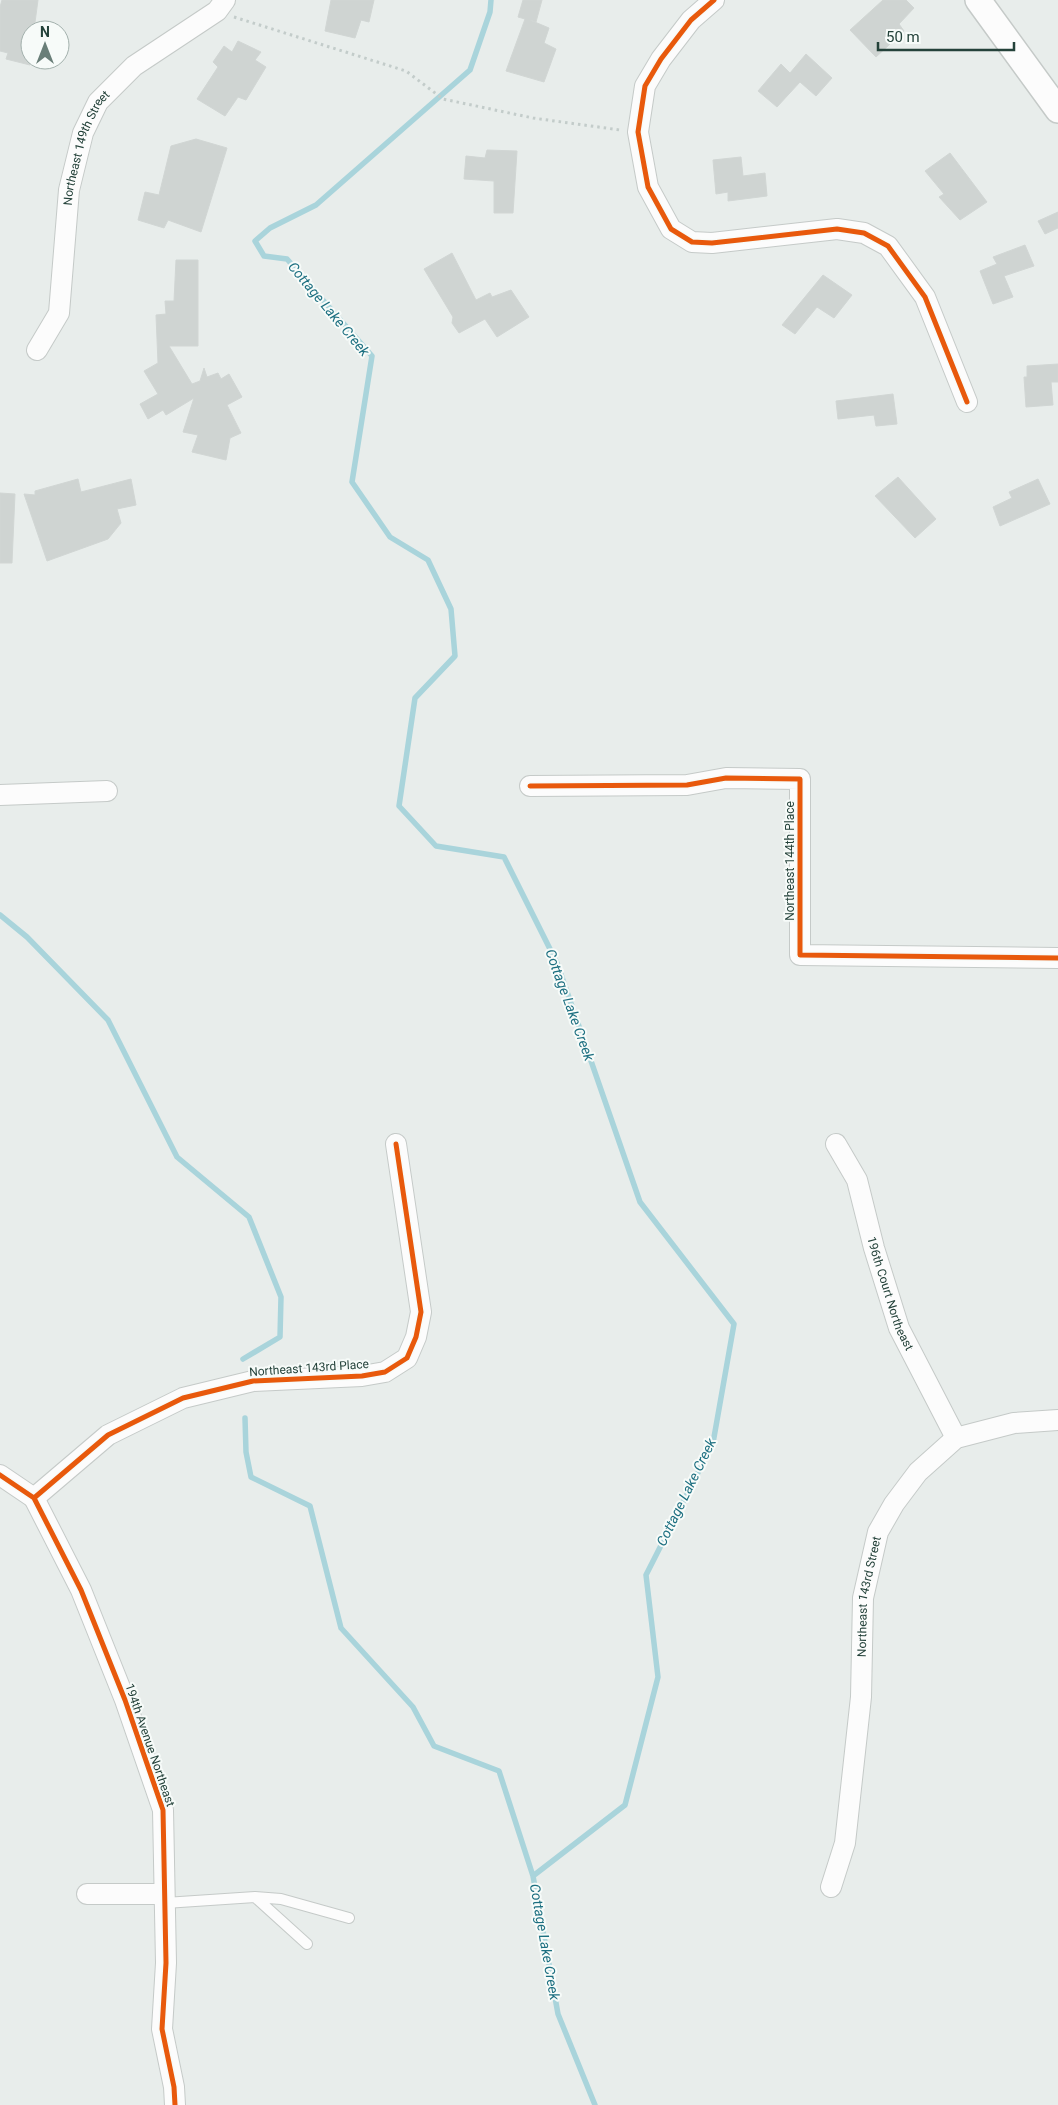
<svg xmlns="http://www.w3.org/2000/svg" width="1058" height="2105" viewBox="0 0 1058 2105" font-family="Roboto,sans-serif">
<rect width="100%" height="100%" fill="#e8edeb"/>
<g fill="none" stroke-linecap="round" stroke-linejoin="round">
<!-- stream -->
<path stroke="#a9d4db" stroke-width="5.5" d="M491,0L490,12L470,70L316,205L270,228L255,241L264,256L287,259L372,356L352,482L390,537L428,560L451,609L455,656L415,698L399,806L436,846L504,857L557,963L640,1202L734,1324L713,1443L646,1575L658,1677L625,1805L533,1876L558,2014L595,2105
M0,915L27,937L108,1020L177,1157L249,1217L281,1297L280,1337L243,1359
M245,1418L246,1452L251,1477L310,1506L341,1628L413,1707L434,1746L499,1771L533,1876"/>
</g>
<!-- building -->
<path fill="#cfd4d2" stroke="#d1d6d4" d="M2,0H38L34,30H30V65L6,59L8,53L0,51V7Z
M331,0H374L369,22L361,20L355,38L325,31Z
M523,0H542L536,22L530,20L549,28L544,43L556,49L544,82L506,71L525,19L518,17Z
M883,0H906L914,8L899,24L904,31L876,57L850,30Z
M238,41L261,52L255,60L266,67L246,100L238,97L225,116L197,99L218,67L213,62L224,46L232,52Z
M806,54L832,78L816,96L800,82L777,107L758,91L781,64L790,73Z
M196,139L227,148L201,232L168,220L164,228L138,220L145,192L159,195L171,146Z
M487,150L517,151L513,213H494V181L464,179L466,156L485,158Z
M950,153L987,202L960,220L939,197L944,194L925,171Z
M741,157L743,176L765,173L767,196L728,201V192L716,194L713,160Z
M1058,212V228L1045,234L1038,221Z
M1025,245L1034,266L1004,276L1013,297L993,304L980,271L997,264L993,257Z
M452,253L476,300L490,293L492,297L511,290L529,317L497,337L485,319L459,333L452,323L453,317L424,269Z
M176,260H198V346H169L192,384L200,381L204,368L207,377L218,373L221,379L229,374L242,397L227,405L241,433L230,438L226,460L192,452L198,435L183,432L194,398L166,415L163,410L148,419L140,404L158,394L144,371L158,363L156,315L166,314L165,301H174Z
M823,275L852,295L834,318L817,307L795,334L782,325Z
M1058,364V382H1051L1053,405L1026,407L1024,377H1027V366Z
M893,394L897,424L876,426L874,415L838,419L836,401Z
M898,477L936,519L915,538L875,496Z
M78,479L81,492L131,479L136,505L117,509L121,523L108,539L47,561L24,494L35,495V491Z
M1038,479L1050,504L1000,526L993,507L1012,498L1009,492Z
M0,493L15,494L12,563H0Z"/>
<g fill="none" stroke-linecap="round" stroke-linejoin="round">
<defs>
<path id="service" d="M255,1897L307,1944
M165,1903L255,1897L281,1899L349,1918"/>
<g id="minor">
<path d="M714,0L691,20L661,59L645,86L638,132L648,187L671,229L692,242L712,243L837,229L864,233L888,246L925,297L967,402"/>
<path id="s1" d="M37,350L59,313L69,190L83,133L98,102L134,66L217,11L225,0"/>
<path d="M530,786L687,785L726,778L800,779V955L1058,958"/>
<path d="M0,795L107,791"/>
<path id="s2" d="M836,1144L857,1180L874,1248L899,1328L956,1438"/>
<path d="M0,1475L34,1498L108,1435L183,1398L253,1381L362,1376L385,1372L407,1358L416,1337L421,1312L396,1144"/>
<path d="M34,1498L81,1590L125,1700L163,1810L166,1963L162,2029L174,2087L175,2105"/>
<path id="s3" d="M831,1887L845,1843L861,1697L863,1598L878,1532L894,1504L918,1472L956,1438L1014,1423L1058,1420"/>
<path d="M87,1894H164"/>
</g>
<path id="tertiary" d="M978,0L1058,110"/>
</defs>
<!-- service casing -->
<use href="#service" stroke="#c5cac8" stroke-width="12"/>
<!-- minor casing -->
<use href="#minor" stroke="#c5cac8" stroke-width="22"/>
<!-- tertiary casing -->
<use href="#tertiary" stroke="#c5cac8" stroke-width="28"/>
<!-- path -->
<path stroke="#c3ccca" stroke-width="3" stroke-dasharray="2.5 4" stroke-linecap="butt" d="M234,17L406,71L443,99L533,118L620,130"/>
<!-- service -->
<use href="#service" stroke="#fcfcfc" stroke-width="10"/>
<!-- minor -->
<use href="#minor" stroke="#fcfcfc" stroke-width="20"/>
<!-- tertiary -->
<use href="#tertiary" stroke="#fcfcfc" stroke-width="25"/>
<defs>
<path id="cycleway" d="M714,0L691,20L661,59L645,86L638,132L648,187L671,229L692,242L712,243L837,229L864,233L888,246L925,297L967,402
M530,786L687,785L726,778L800,779V955L1058,958
M0,1475L34,1498L108,1435L183,1398L253,1381L362,1376L385,1372L407,1358L416,1337L421,1312L396,1144
M34,1498L81,1590L125,1700L163,1810L166,1963L162,2029L174,2087L175,2105"/>
</defs>
<!-- cycleway casing -->
<use href="#cycleway" stroke="#f7fbf9" stroke-width="8"/>
<!-- cycleway -->
<use href="#cycleway" stroke="#e8590c" stroke-width="5"/>
</g>
<g text-anchor="middle" dominant-baseline="central" stroke-width="4" stroke-linejoin="round" paint-order="stroke">
<!-- street labels -->
<g font-size="12" fill="#24423a" stroke="#f7fbf9">
<text stroke="none"><textPath href="#s1" startOffset="212">Northeast 149th Street</textPath></text>
<text transform="translate(790 861) rotate(-90)">Northeast 144th Place</text>
<text stroke="none"><textPath href="#s2" startOffset="160">196th Court Northeast</textPath></text>
<text transform="translate(309 1368) rotate(-4)">Northeast 143rd Place</text>
<text stroke="none"><textPath href="#s3" startOffset="294">Northeast 143rd Street</textPath></text>
<text transform="translate(150 1745) rotate(71)">194th Avenue Northeast</text>
</g>
<!-- water labels -->
<g font-size="14" font-style="italic" fill="#1c6f80" stroke="#f7fbf9">
<text transform="translate(329 309) rotate(50)">Cottage Lake Creek</text>
<text transform="translate(570 1005) rotate(70)">Cottage Lake Creek</text>
<text transform="translate(686 1492) rotate(-64)">Cottage Lake Creek</text>
<text transform="translate(545 1942) rotate(80)">Cottage Lake Creek</text>
</g>
</g>
<!-- north arrow -->
<g transform="translate(45 45)"><circle r="24" fill="#f7fbf9" stroke="#a3b1ad"/>
<path d="M0-4L9 19L0 12L-9 19Z" fill="#697e78"/>
<text y="-8" font-size="14" font-weight="bold" text-anchor="middle" fill="#24423a">N</text>
</g>
<!-- scale -->
<path d="M878 42v8h136v-8" fill="none" stroke="#24423a" stroke-width="2.5"/>
<text x="886" y="42" font-size="15" fill="#24423a" stroke="#f7fbf9" stroke-width="4" paint-order="stroke">50 m</text>
</svg>
